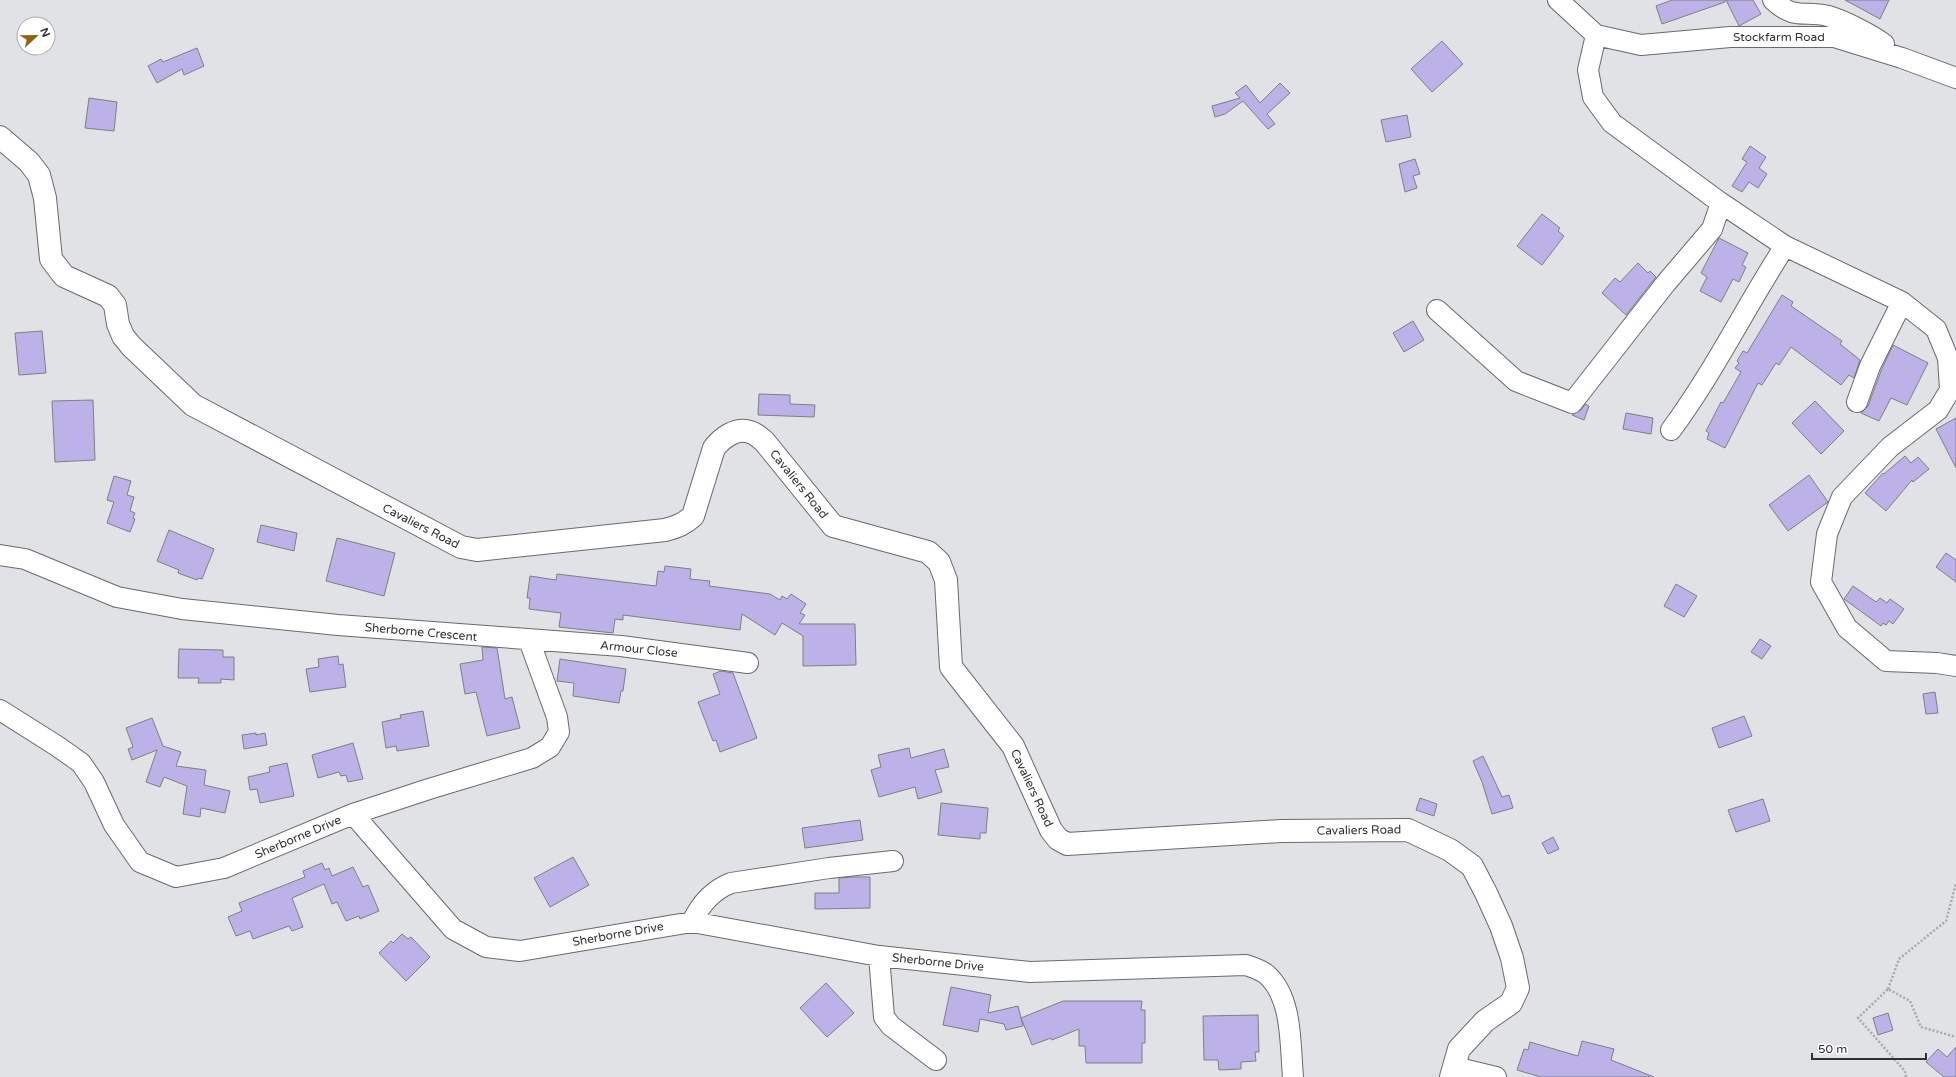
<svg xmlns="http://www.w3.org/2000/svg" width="1956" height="1077" viewBox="0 0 1956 1077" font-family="'Varela Round',sans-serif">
<rect width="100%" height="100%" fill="#e0e2e6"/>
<!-- building -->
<path fill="#bcb2e7" stroke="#7f7f83" d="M1672,0H1725V2L1662,24L1656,6Z
M1726,0H1753L1761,14L1739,26Z
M1845,0H1889L1880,19Z
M1442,41L1463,64L1432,92L1411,69Z
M197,48L204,66L184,75L182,69L157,83L148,66L161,59L163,62Z
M1280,83L1290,93L1267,114L1275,124L1268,129L1243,101L1225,114L1215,117L1212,106L1240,98L1235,93L1246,85L1260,103Z
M89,98L117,102L114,131L85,128Z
M1407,115L1411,137L1386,142L1381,120Z
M1750,146L1766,157L1759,168L1767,174L1758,188L1749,182L1742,192L1732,186L1747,162L1742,159Z
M1415,159L1420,174L1413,176L1417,188L1405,192L1399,164Z
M1542,214L1560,228L1558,231L1564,236L1542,265L1517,246Z
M1719,238L1748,253L1742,265L1746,267L1739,282L1733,279L1721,302L1700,291L1707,277L1701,273Z
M1638,263L1648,273L1650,271L1656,277L1626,315L1602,293L1615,278L1620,282Z
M1782,295L1793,302L1791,306L1842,341L1840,344L1860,360L1854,378L1849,375L1841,385L1791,347L1779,365L1776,363L1762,385L1758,383L1725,448L1707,439L1709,433L1706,431L1721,402L1723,403L1741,372L1735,368L1739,363L1737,361L1743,351L1747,353Z
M1413,321L1424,340L1404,352L1393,333Z
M42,331L46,373L19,375L15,333Z
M1893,345L1928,363L1907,405L1891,398L1879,421L1861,413L1868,406L1881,371Z
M759,394L790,395V404L815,405L814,417L758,415Z
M93,400L95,460L55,462L52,401Z
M1815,401L1844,431L1821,454L1792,423Z
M1585,404L1589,406L1584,420L1572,415L1581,410Z
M1626,413L1653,418L1651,434L1623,429Z
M1956,418V468L1936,429Z
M1905,456L1911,463L1918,457L1929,469L1913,482L1912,480L1886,511L1865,493L1883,473L1884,474Z
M1809,475L1828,502L1788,531L1769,505Z
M114,476L131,481L127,495L134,497L130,511L135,513L133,518L135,519L130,532L107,523L114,502L107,500Z
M261,525L297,533L294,551L257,542Z
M169,530L214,549L202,579L198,578L197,580L178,573L179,570L157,561Z
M337,538L395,553L384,596L326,581Z
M1946,553L1956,560V582L1936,567Z
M665,566L691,569L690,579L710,581L709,586L770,594L780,600L782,596L787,599L791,594L806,604L800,613L805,615L799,624H855L856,665L803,666V636L782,623L775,635L742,614L740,630L623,615V620L615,619L613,633L559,627L561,613L529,609L530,598H527L530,576L556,580L557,574L656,586L658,571L664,572Z
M1676,584L1697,596L1684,617L1664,606Z
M1853,586L1876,602L1880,598L1887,603L1890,599L1904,609L1893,624L1889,621L1886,625L1883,623L1881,626L1844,599Z
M1760,639L1771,646L1762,659L1751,652Z
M482,647L497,648L505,699L512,697L520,728L487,736L476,692L465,694L460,664L483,660Z
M179,649L223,650V657H234V680L221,679V683H198L199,678H178Z
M338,656L339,665L343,664L346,687L310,692L306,669L319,667L318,659Z
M560,659L626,669L623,691H621L619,703L573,696L574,683L557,681Z
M721,671L733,673L757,738L720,752L716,740L713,741L698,702L720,694L713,674Z
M1935,692L1938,713L1926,714L1923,694Z
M423,711L429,746L397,751L396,746L386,748L382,722L401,718L400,715Z
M1744,716L1752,736L1719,748L1712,728Z
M152,718L163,746L181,752L176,766L206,770L204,785L230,791L225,813L201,808L200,817L183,814L187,786L164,777L160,787L146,782L157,750L132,760L128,749L133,747L126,728Z
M256,733V735L265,733L267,745L244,749L242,735Z
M353,743L363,779L348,782L346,775L341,776L339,772L318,778L312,755Z
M909,748L911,758L944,749L949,767L935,770L942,792L918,799L915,787L879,797L871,770L881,767L878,755Z
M1483,756L1502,797L1509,795L1513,808L1492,814L1482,782L1473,761Z
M287,763L294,796L260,803L257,789L250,790L248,777L270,772L269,767Z
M1420,798L1437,804L1434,816L1416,810Z
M1763,799L1770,821L1736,832L1728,810Z
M941,803L988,808L986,833H980V839L938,835Z
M860,820L863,840L805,848L802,828Z
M1553,837L1559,849L1548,854L1542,843Z
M573,857L589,885L550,907L534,878Z
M322,863L325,870L329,868L332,876L353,867L363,887L368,885L379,911L360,919L359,916L346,921L337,902L332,904L324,884L292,898L303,927L292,931L289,926L253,939L250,931L236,936L228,917L242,911L239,903L305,877L303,871Z
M853,877H870V908L815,909V893H839V878Z
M402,934L408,939L411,937L430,957L406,981L379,953L391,941L393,943Z
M826,983L854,1013L827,1037L800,1008Z
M951,987L991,995L988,1013L1018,1006L1023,1026L1006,1030L1004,1024L980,1019L978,1032L943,1025Z
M1063,1001H1142L1141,1010H1145V1043H1142V1063H1086L1085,1046H1079V1029L1052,1040L1051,1038L1032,1045L1021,1018Z
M1888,1013L1893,1030L1878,1035L1873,1018Z
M1258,1015L1259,1052H1255L1256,1061L1241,1062V1069L1219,1070L1218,1060H1204L1203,1016Z
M1582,1041L1614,1049L1611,1060L1654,1077H1541L1517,1070L1524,1049L1528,1050L1530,1042L1578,1056Z
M1956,1047V1077H1944L1926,1062L1938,1049L1947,1057Z"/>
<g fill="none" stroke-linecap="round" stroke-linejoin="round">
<defs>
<path id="minor" d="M1558,0L1596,35
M1773,0C1795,21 1805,10 1828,16C1843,20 1872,35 1884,44
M1596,35L1641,45L1730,37H1834L1902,58L1956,78
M1785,246L1902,302L1870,366L1857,402
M1902,302L1936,329L1948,358L1950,390L1938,410L1890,447L1842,497L1827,534L1821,582L1847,628L1886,661L1937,663L1956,666
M1437,310L1516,381L1572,403L1666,283L1712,229L1721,203L1612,123L1593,97L1588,70L1596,35
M1671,430C1714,372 1746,306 1785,246L1721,203
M0,555L25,559L117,597L182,609L338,625L621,646L748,663
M0,710L57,746L81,763L94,782L114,825L140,862L176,877L224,868L353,814L429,789L532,758L550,747L559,732L557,717L529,640
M353,814L453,929L486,947L520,951L692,922L879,956L1030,972L1246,965C1252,967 1261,970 1266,974C1293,997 1290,1045 1293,1077
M692,922C700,905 713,890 731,883L829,868L893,861
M879,956L884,1017L891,1026L936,1060
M1454,1067L1496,1077"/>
<path id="major" d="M0,137L29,162L39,175L45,198L51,259L64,276L108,296L115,305L118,324L123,336L131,346L193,405L461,547L477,550L665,530C677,527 684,524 693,516L714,448C722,438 736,427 750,432C755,433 760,438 764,441L833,526L928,552L939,562L946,580L951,667L1013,746L1051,830L1058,839L1067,844L1281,831L1408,830L1450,850L1472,866L1486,893L1501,926L1512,958L1518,988L1511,1003L1485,1021L1459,1049L1451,1077"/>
</defs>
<!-- minor casing -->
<use href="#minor" stroke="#686a6e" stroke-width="22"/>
<!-- major casing -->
<use href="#major" stroke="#686a6e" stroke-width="24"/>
<!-- path -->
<path stroke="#a6a8ab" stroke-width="2.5" stroke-dasharray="2 2" stroke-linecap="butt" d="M1888,989L1899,959L1946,921L1956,883
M1906,1077L1905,1071L1858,1018L1888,989L1910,1001L1921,1027L1956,1037"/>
<!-- minor -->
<use href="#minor" stroke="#fff" stroke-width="20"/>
<!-- major -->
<use href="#major" stroke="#fff" stroke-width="22"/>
</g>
<g text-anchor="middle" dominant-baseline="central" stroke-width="3" stroke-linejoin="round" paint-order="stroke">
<!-- street labels -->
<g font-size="12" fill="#303133" stroke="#fff">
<text x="1779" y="37">Stockfarm Road</text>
<text transform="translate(799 484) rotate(51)">Cavaliers Road</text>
<text transform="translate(421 526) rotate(27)">Cavaliers Road</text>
<text transform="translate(421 632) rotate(5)">Sherborne Crescent</text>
<text transform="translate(639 649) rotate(6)">Armour Close</text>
<text transform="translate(1032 788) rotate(65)">Cavaliers Road</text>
<text transform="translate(1359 830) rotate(-1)">Cavaliers Road</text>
<text transform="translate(298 837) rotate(-23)">Sherborne Drive</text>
<text transform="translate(618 934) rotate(-10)">Sherborne Drive</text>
<text transform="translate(938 962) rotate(6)">Sherborne Drive</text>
</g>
</g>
<!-- north arrow -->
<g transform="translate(36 36) rotate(68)"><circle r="19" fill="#ffffff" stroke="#acadad"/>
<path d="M0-3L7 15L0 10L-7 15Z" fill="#91630f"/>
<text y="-6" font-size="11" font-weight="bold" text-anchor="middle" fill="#303133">N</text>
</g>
<!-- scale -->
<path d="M1812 1053v6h114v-6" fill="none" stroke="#303133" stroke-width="2"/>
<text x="1818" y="1053" font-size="12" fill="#303133" stroke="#ffffff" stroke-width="3" paint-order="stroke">50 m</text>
</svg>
